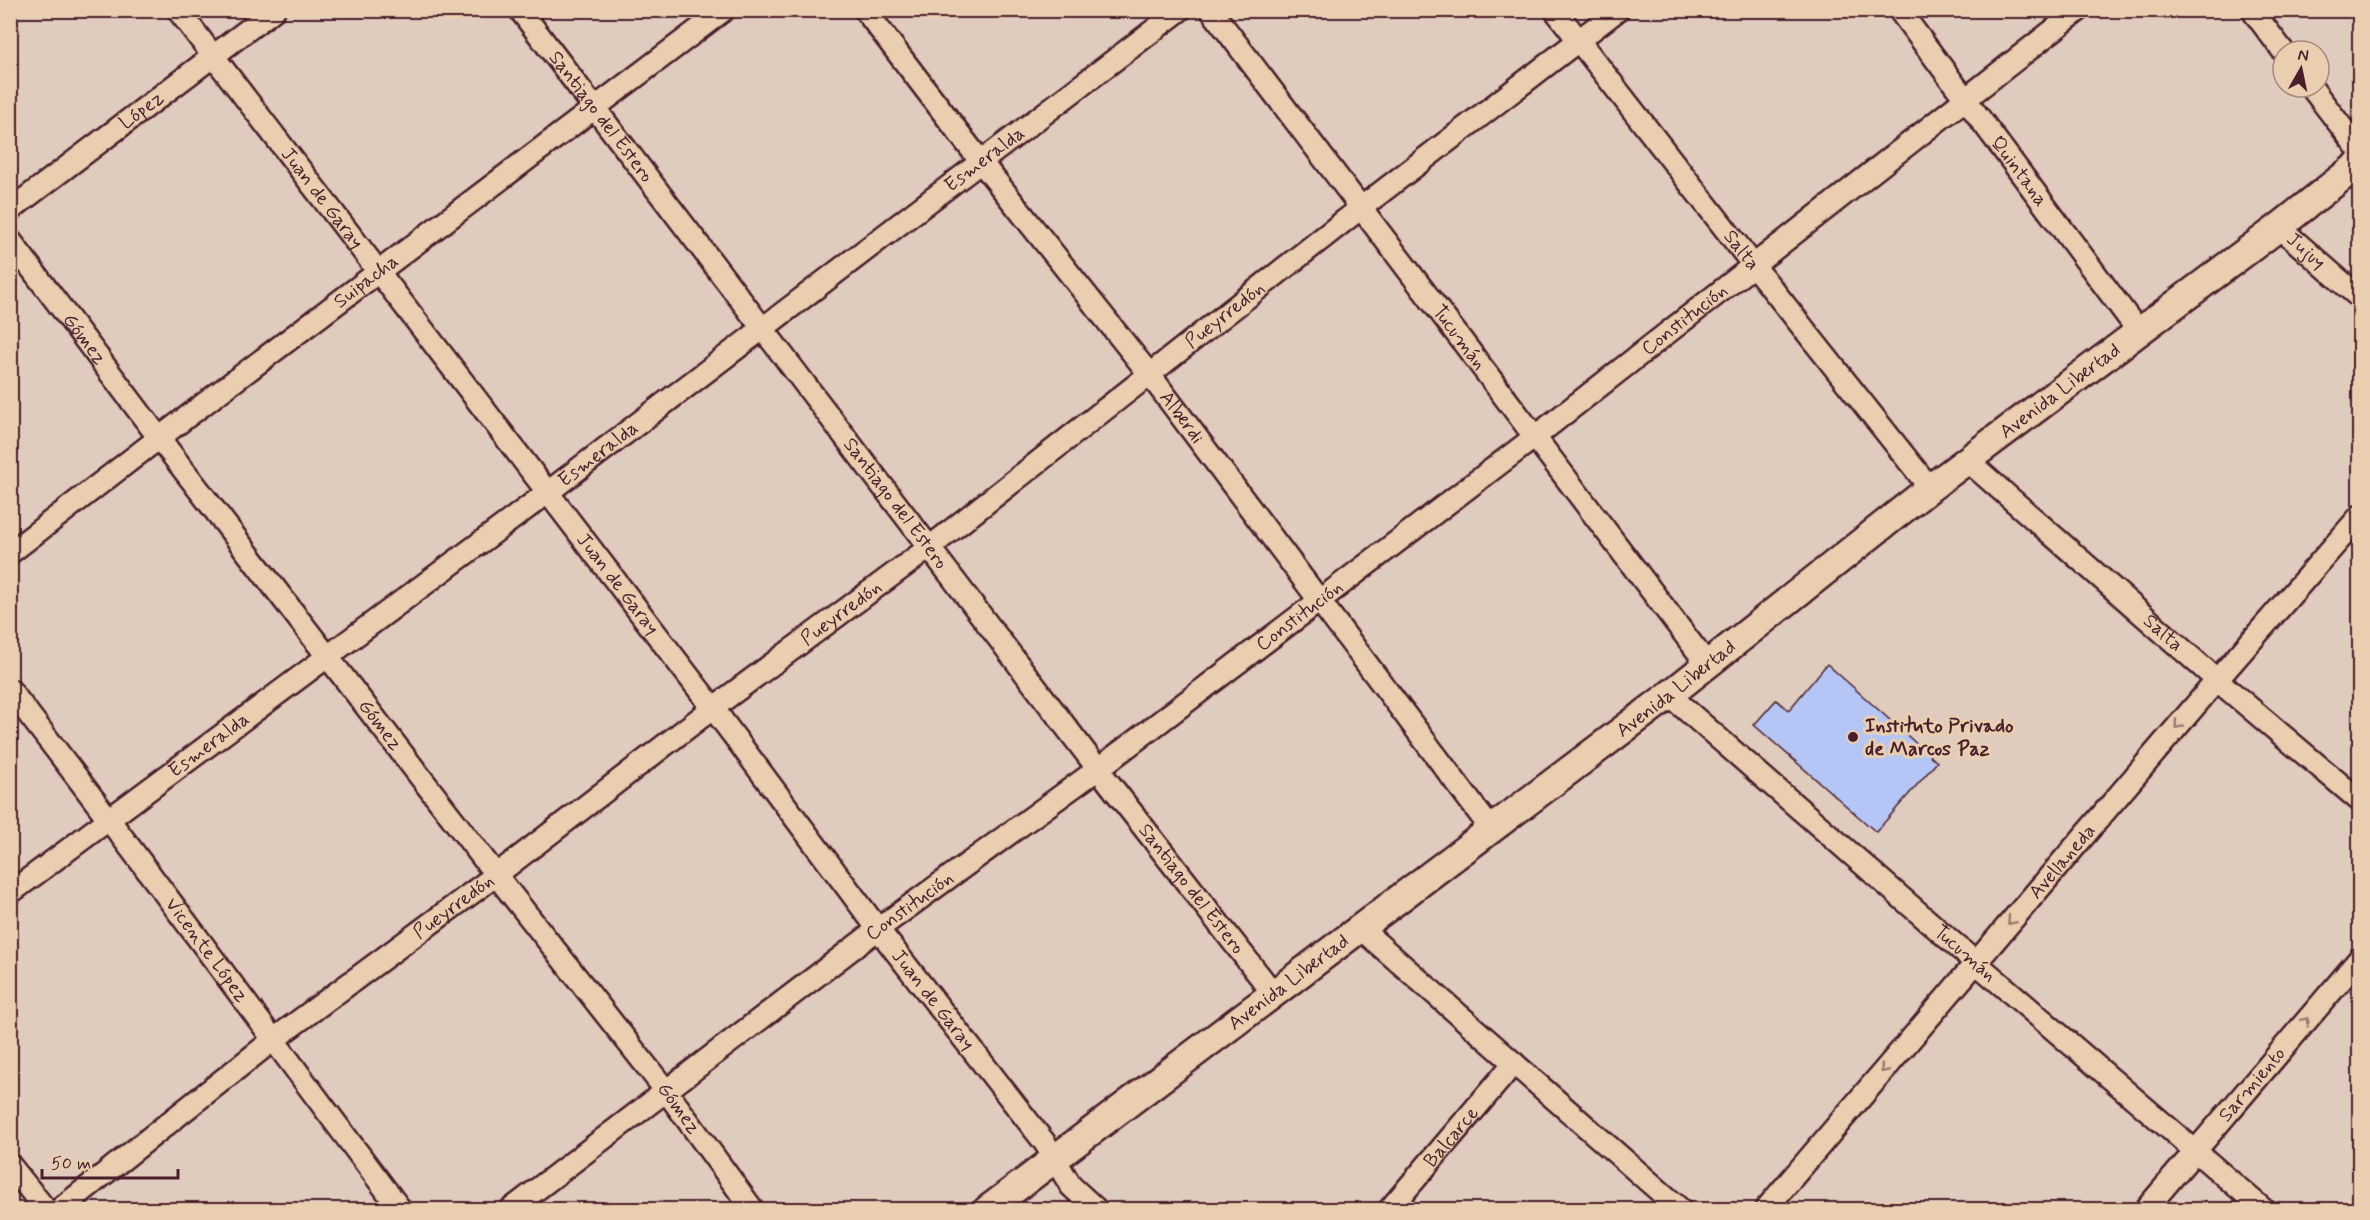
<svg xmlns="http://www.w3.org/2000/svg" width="2370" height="1220" viewBox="0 0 2370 1220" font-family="Mynerve,sans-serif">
<rect width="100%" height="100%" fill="#dfccbe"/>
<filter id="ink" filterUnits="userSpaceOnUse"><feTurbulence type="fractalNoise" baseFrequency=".0167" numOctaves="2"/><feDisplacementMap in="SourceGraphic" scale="12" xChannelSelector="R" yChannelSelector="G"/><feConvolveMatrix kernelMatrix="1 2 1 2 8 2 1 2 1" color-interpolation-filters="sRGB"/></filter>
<g filter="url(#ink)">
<!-- building -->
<path fill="#b5c6f6" stroke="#4a1f2b" stroke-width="1.5" d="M1827,664L1937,762L1876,832L1754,725L1776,700L1789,710Z"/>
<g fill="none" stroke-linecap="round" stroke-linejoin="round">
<defs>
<g id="minor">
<path id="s1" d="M178,10L713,708L878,929L1045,1143L1071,1186L1097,1210"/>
<path id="s2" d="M520,10L1098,769L1273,993"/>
<path id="s3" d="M865,10L981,162L1150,375L1491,829"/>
<path id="s4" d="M1211,10L1707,664"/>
<path id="s5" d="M1555,10L1754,266L1930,488"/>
<path id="s6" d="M1899,10L2139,332"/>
<path d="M2252,10L2283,51"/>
<path d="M2311,87L2360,151"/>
<path id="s7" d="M10,210L274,10"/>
<path id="s8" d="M2279,227L2360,298"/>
<path id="s9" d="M10,240L159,438L496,875L667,1092L753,1210"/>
<path id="s10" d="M1968,461L2217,680L2360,801"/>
<path id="s11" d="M10,553L159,438L724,10"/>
<path id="s12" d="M10,690C143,861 270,1037 401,1210"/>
<path id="s13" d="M1669,695L1975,962L2264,1210"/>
<path id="s14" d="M10,893L547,493L1180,10"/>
<path d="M1360,928L1681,1210"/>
<path d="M10,1165L46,1210"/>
<path id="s15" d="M59,1210L273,1040L496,875L713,708L930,547L1362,207L1618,10"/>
<path id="s16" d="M510,1210L878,929L1098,769L1536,436L2079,10"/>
<path id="s17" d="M1389,1210L1514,1063"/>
<path id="s18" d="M1765,1210L2217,680L2360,516"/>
<path id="s19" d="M2145,1210L2360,958"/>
</g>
<g id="major">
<path id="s20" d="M987,1210L1669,695L1930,488L2279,227L2360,163"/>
</g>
</defs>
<!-- minor casing -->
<use href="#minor" stroke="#4a1f2b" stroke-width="26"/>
<!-- major casing -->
<use href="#major" stroke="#4a1f2b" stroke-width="32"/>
<!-- minor -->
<use href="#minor" stroke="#e9ceb0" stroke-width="21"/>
<!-- major -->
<use href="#major" stroke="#e9ceb0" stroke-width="27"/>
</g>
<!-- one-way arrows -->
<defs><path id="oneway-chevron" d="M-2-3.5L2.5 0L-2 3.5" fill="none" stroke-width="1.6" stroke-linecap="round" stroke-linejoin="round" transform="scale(1.5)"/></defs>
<g stroke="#9a766e">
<use href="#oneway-chevron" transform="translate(2178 725) rotate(131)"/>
<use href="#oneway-chevron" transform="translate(2011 921) rotate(131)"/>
<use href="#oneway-chevron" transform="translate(2306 1021) rotate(-50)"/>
<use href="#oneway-chevron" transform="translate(1884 1069) rotate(130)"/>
</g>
</g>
<!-- markers -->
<circle fill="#4a1f2b" stroke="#e9ceb0" stroke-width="2" cx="1853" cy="737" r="6"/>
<g text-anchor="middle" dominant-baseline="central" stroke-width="6" stroke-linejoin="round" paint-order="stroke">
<!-- street labels -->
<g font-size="20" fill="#4a1f2b" stroke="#e9ceb0">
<text stroke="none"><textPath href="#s7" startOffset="165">López</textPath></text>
<text stroke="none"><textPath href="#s2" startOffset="134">Santiago del Estero</textPath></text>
<text stroke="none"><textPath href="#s14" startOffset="1220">Esmeralda</textPath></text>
<text stroke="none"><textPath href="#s6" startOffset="201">Quintana</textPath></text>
<text stroke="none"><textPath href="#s1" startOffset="237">Juan de Garay</textPath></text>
<text stroke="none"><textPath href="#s5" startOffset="304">Salta</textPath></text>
<text stroke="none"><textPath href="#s8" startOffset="36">Jujuy</textPath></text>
<text stroke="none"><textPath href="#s11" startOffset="448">Suipacha</textPath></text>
<text stroke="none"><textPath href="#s15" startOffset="1470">Pueyrredón</textPath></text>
<text stroke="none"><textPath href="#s16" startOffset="1474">Constitución</textPath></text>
<text stroke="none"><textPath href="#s4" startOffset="411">Tucumán</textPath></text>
<text stroke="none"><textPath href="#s9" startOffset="124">Gómez</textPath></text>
<text stroke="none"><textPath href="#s20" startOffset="1350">Avenida Libertad</textPath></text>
<text stroke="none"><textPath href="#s3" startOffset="516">Alberdi</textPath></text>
<text stroke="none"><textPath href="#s14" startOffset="734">Esmeralda</textPath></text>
<text stroke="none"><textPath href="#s2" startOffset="620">Santiago del Estero</textPath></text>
<text stroke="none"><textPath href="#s1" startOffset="723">Juan de Garay</textPath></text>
<text stroke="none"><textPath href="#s15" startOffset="984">Pueyrredón</textPath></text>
<text stroke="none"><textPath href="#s16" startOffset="988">Constitución</textPath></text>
<text stroke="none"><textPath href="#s10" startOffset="260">Salta</textPath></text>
<text stroke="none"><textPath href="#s20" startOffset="864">Avenida Libertad</textPath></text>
<text stroke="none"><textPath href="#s9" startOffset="610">Gómez</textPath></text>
<text stroke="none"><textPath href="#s14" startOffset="248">Esmeralda</textPath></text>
<text stroke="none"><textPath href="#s18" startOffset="458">Avellaneda</textPath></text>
<text stroke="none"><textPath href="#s2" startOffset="1106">Santiago del Estero</textPath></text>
<text stroke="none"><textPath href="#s15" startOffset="498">Pueyrredón</textPath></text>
<text stroke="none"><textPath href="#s16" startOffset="502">Constitución</textPath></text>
<text stroke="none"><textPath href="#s12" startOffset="326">Vicente López</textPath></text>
<text stroke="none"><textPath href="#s13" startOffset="393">Tucumán</textPath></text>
<text stroke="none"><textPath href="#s20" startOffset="378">Avenida Libertad</textPath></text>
<text stroke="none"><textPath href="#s1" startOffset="1245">Juan de Garay</textPath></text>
<text stroke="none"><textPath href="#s19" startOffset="165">Sarmiento</textPath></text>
<text stroke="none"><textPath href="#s9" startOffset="1096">Gómez</textPath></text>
<text stroke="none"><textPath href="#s17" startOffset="96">Balcarce</textPath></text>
</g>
<!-- poi labels -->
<g font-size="20" font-weight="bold" fill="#4a1f2b" stroke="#e9ceb0" text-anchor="start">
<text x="1865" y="726">Instituto Privado<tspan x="1865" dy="23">de Marcos Paz</tspan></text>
</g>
</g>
<!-- margin -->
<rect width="2370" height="1220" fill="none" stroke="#e9ceb0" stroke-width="36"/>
<rect x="18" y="18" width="2334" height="1184" fill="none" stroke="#4a1f2b" stroke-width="2" filter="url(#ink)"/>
<!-- north arrow -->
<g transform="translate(2301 69) rotate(9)"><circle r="28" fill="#e9ceb0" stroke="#a9887b" stroke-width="1.5"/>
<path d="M0-4.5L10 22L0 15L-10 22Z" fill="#4a1f2b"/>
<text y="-9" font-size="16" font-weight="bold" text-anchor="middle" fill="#4a1f2b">N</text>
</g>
<!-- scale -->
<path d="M42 1169v9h136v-9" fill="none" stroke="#4a1f2b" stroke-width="3"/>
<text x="51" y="1169" font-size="18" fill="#4a1f2b" stroke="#e9ceb0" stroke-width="4.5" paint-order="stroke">50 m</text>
</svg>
